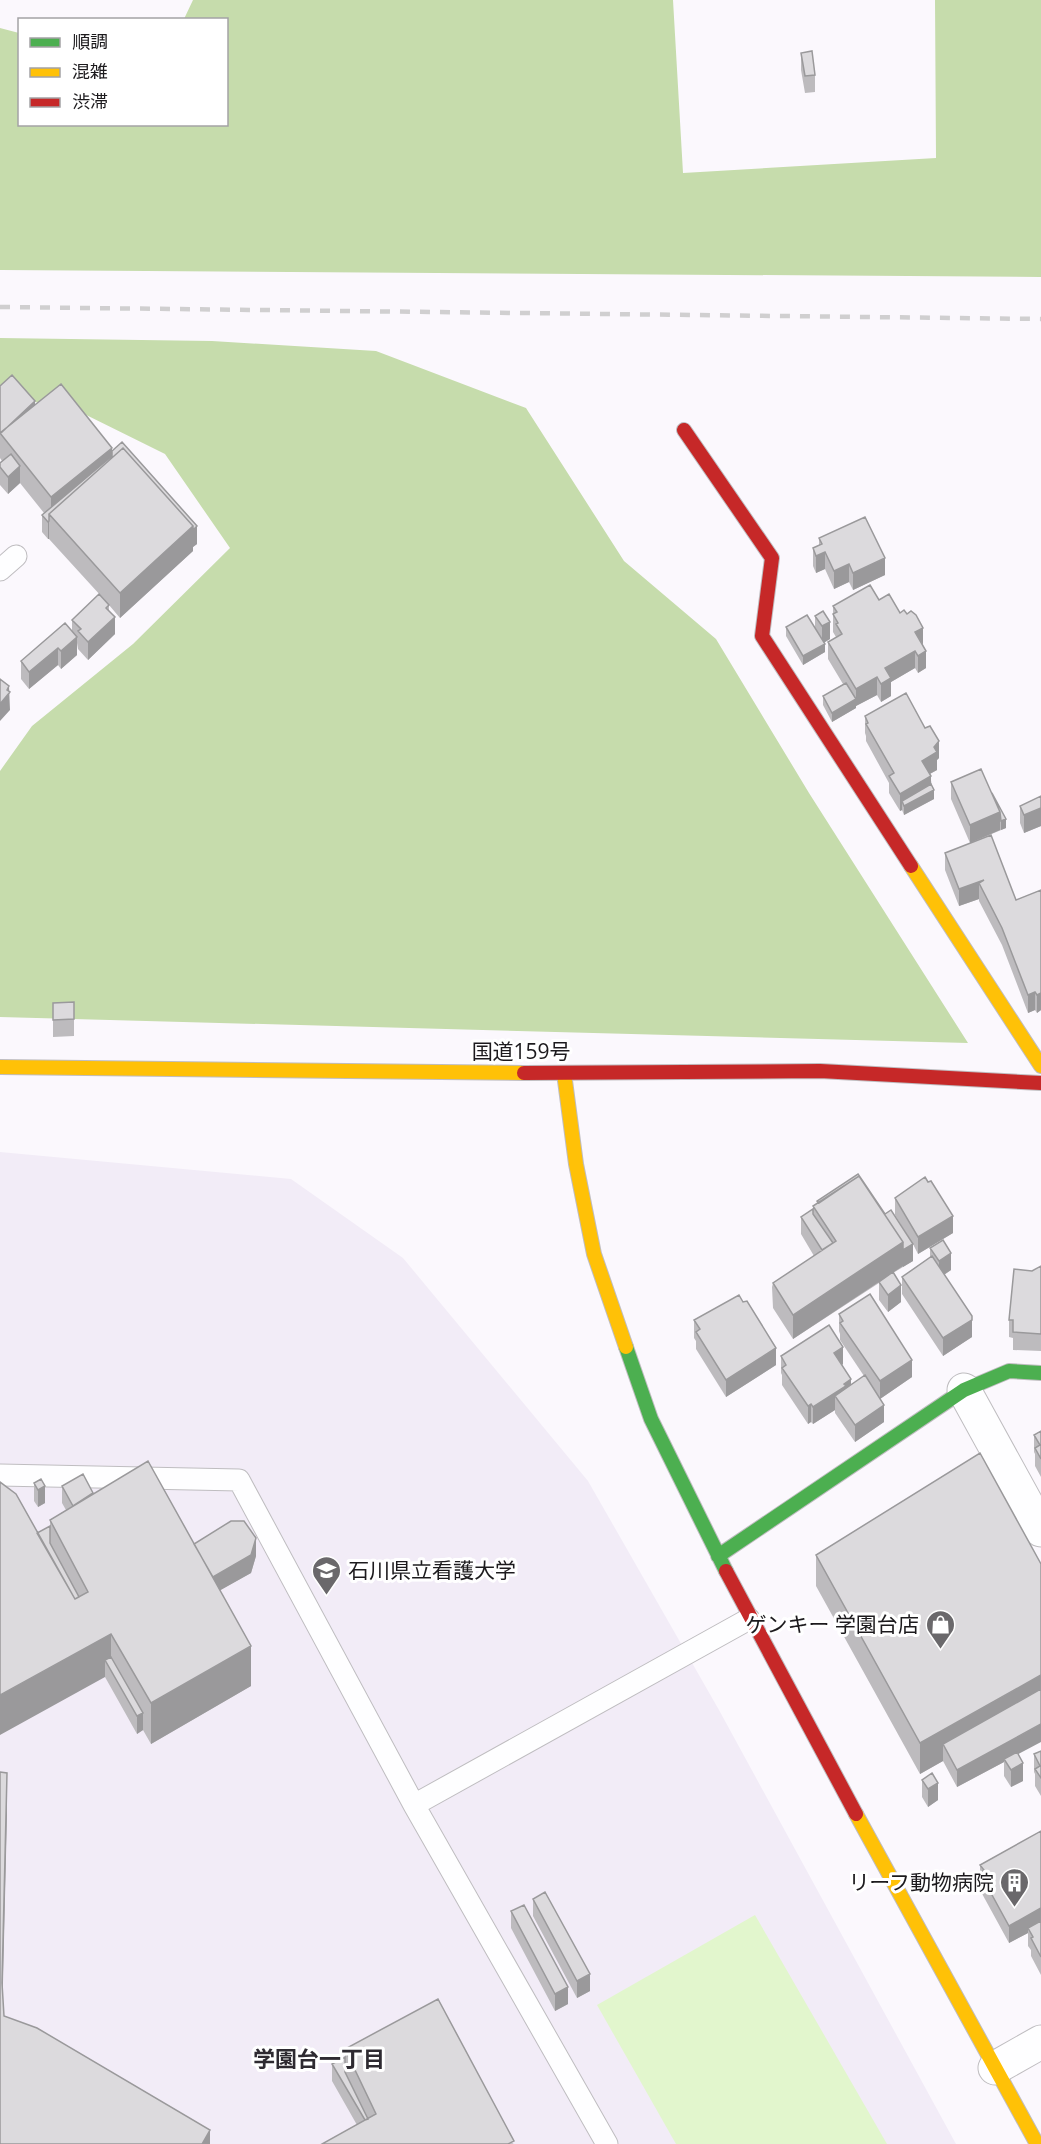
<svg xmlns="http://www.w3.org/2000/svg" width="1041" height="2144" viewBox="0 0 1041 2144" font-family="'Open Sans','Noto Sans JP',sans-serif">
<rect width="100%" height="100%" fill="#fbf8fd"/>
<!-- built -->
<path fill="#f2ecf7" d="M0,1152L291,1179L403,1258L588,1481L719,1710L956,2144H0Z"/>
<!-- green -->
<path fill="#e2f6cd" d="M755,1915L887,2144H676L597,2005Z"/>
<!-- forest -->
<path fill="#c6dcac" d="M193,0H673L683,173L936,158L935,0H1041V277L0,270V28L19,33L20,124H226V20L184,19Z
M0,338L212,341L376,351L526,408L624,561L716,639L809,793L968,1043L0,1017V771L32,726L133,644L230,548L165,454L62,403L0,401Z"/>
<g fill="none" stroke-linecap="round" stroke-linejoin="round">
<defs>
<path id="lane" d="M0,570L16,556
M0,1475L239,1480L414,1805
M607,2144L414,1805L749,1619"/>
<path id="street" d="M964,1390L1041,1530
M995,2068L1041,2042"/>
<path id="fast" d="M626,1347L651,1419L726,1571
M718,1556L964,1390L1009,1371L1041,1373"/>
<path id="slow" d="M911,866L1041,1066
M0,1067L524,1073
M564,1073L576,1164L594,1254L626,1347
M856,1814L1037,2144"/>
<path id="jam" d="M684,430L772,558L762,636L911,866
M524,1073L820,1071L1041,1083
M726,1571L856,1814"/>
</defs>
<!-- lane casing -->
<use href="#lane" stroke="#bfbdc0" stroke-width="23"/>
<!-- street casing -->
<use href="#street" stroke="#bfbdc0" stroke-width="35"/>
<!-- fast casing -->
<use href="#fast" stroke="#bfbdc0" stroke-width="16"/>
<!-- slow casing -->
<use href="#slow" stroke="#bfbdc0" stroke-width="16"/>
<!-- jam casing -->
<use href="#jam" stroke="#bfbdc0" stroke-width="16"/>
<!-- lane -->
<use href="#lane" stroke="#fefeff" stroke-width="21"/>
<!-- street -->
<use href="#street" stroke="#fefeff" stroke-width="33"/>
<!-- fast -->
<use href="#fast" stroke="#4caf50" stroke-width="14"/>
<!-- slow -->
<use href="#slow" stroke="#ffc107" stroke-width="14"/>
<!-- jam -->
<use href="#jam" stroke="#c62828" stroke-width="14"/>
<!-- rail -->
<path stroke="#d0cfd0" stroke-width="4.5" stroke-dasharray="10 10" stroke-linecap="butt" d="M0,307L1041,319"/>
</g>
<!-- wall -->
<path fill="#bdbbbe" d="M801,53L815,75V92L805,93L801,70Z
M0,386L35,404L112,451L197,544L193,547V551L120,618L109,605V611L115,634L88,660L78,649L77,643V655L61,669L58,665L29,689L21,679V661L72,631V620L101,596L49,539H48L42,532V515L44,513L20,483L8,494L0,485V463L2,461L0,458Z
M819,538L885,575L853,590L849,582L834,589L825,569L816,573L813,566V548L819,545Z
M879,600L900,613L923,645L926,668L918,673L915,668L891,682V696L881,702L877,695L856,706V705V708L832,722L823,705V696L843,684L828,659V642L836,637L833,632V606Z
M823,611L830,639L824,642L825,652L803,665L786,636V627L815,628V616Z
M865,716L939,758L937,760V770L930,774L934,799L904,815L902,810L900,811L889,793V783L866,741V736L865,733Z
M981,769L1006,828L970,843L951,799V782Z
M1041,796V826L1024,833L1020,823V806Z
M945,853L1016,900L1041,890V1010L1037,1013L1035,1010L1028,1013L1002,945L979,901V899L959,906L945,870Z
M74,1002V1036L53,1037V1003Z
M895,1198L953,1233L918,1254L913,1244V1261L893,1273L901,1302L888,1312L879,1300V1283L793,1339L773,1308L772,1287L773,1283L814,1256L801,1234V1217L813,1209V1206L817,1203V1201L885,1214L908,1236L895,1215Z
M930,1248L951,1270L944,1275L972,1333V1337L943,1356L902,1294V1277L930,1257Z
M1041,1266V1351L1013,1350V1338L1009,1337V1320L1032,1271Z
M839,1314L912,1377L880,1399L884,1422L855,1442L835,1413V1410L813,1424L811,1422L808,1424L782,1385V1375L781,1373V1356L843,1364L842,1365L851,1385L864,1376L840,1340V1334L839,1331Z
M694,1320L776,1365L726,1397L696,1349V1341L694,1338Z
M1041,1431V1477L1035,1466V1454L1034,1452V1435Z
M41,1479L45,1503L38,1507L34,1501V1483Z
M62,1486L93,1493L194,1544L256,1556L251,1573L220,1590L251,1686L151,1744L143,1730L137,1734L105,1677L37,1533L50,1526V1520L66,1510L62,1503Z
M816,1555L1018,1754L1023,1781L1011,1787L1004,1776V1762L957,1787L943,1761L920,1774L816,1586Z
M1041,1751V1796L1035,1786V1774L1034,1772V1754Z
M922,1780L938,1800L928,1807L922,1797Z
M1041,1831V1975L1031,1956V1950L1028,1946V1933L1009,1943L980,1890V1865Z
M533,1899L590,1991L577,1998L533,1916Z
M511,1911L568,2004L555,2011L511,1928Z
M345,2049L514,2144L357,2125L332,2081V2064L345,2057Z"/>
<!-- shaded-wall -->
<path fill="#9a999b" d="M35,401V419L1,433Z
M112,448V465L51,516V497Z
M20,466V483L8,494V477Z
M49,521V539H48V522Z
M193,526H197V544L193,547V551L120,618V593Z
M825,552V569L816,573V556Z
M885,558V575L853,590V573Z
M849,564V582L834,589V571Z
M115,617V634L88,660V642Z
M830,622V639L822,644V626Z
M923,628V645L915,632Z
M77,637V655L61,669V651Z
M825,644V652L803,665V656Z
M58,648V665L29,689V672Z
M915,651V668L891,682V696L881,702V684L885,668Z
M926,651V668L918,673V656Z
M877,677V695L856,706V689Z
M9,686L10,710L0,721V704Z
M856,699V708L832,722V713Z
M939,741V758L937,760V770L922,778V761Z
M931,776V791L934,790V799L904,815V806L902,801V810L900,811V794Z
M1041,808V826L1024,833V815Z
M1000,812V830L970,843V825Z
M1006,819V828L1001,830V821Z
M984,880L979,883V899L959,906V889Z
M1035,992V1010L1028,1013V995Z
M1041,993V1010L1037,1013V995Z
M953,1216V1233L918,1254V1237Z
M903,1242V1266L793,1339V1315Z
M913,1244V1261L903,1267V1250Z
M951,1253V1270L939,1278V1261Z
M901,1285V1302L888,1312V1295Z
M972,1316V1337L943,1356V1338Z
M843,1347V1364L834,1371V1353Z
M776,1348V1365L726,1397V1380Z
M912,1360V1377L880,1399V1381Z
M851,1379V1396H835V1410L813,1424V1407Z
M811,1404V1422L808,1424V1406Z
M884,1405V1422L855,1442V1425Z
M45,1486V1503L38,1507V1490Z
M256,1538V1556L251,1573L203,1600V1582Z
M111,1634V1670L105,1660V1677L0,1735V1695Z
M251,1646V1686L151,1744V1703Z
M1041,1675V1707L943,1744V1761L920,1774V1743Z
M143,1713V1730L137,1734V1716Z
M1041,1724V1742L1005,1761L1004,1759V1762L957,1787V1770Z
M1023,1763V1781L1011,1787V1770Z
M7,1773V1814L2,2024V1983Z
M938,1783V1800L928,1807V1789Z
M1041,1908V1925L1028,1928V1933L1009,1943V1926Z
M590,1974V1991L577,1998V1981Z
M568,1987V2004L555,2011V1994Z
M210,2130V2144H202Z"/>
<!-- building -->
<path fill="#dcdadd" stroke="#9a999b" stroke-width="1.5" d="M812,51L815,75L805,76L801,53Z
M12,375L35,401L1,433L0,432V386Z
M61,384L112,448L51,497L0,433Z
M122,442L197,526L193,530V526L123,448L49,514V521L48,522L42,515L112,456V451Z
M123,448L193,526L120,593L49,514Z
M11,454L20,466L8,477L0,467V463Z
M865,517L885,558L853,573L849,564L834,571L825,552L816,556L813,548L822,544L819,538Z
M870,585L879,600L889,594L900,613L904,610L907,614L911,611L916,615L923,628L915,632L926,651L918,656L915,651L885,668L891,678L881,684L877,677L856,689L828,642L842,634L836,624L838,623L833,614L837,612L833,606Z
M99,594L109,605L106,608L115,617L88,642L78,631L81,629L72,620Z
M823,611L830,622L822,626L815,616Z
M807,615L825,644L803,656L786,627Z
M65,623L77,637L61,651L58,648L29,672L21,661Z
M0,679L9,686L7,690L10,692L0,704Z
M846,683L856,699L832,713L823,696Z
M906,693L925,728L930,726L939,741L934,747L937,752L922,761L931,776L900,794L889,776L894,773L866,724L868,723L865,716Z
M981,769L1000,812L970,825L951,782Z
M931,784L934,790L904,806L902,801Z
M992,793L1006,819L1001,821L1000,812Z
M1041,796V808L1024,815L1020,806Z
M991,835L1016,900L1041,890V993L1037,995L1035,992L1028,995L1002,928L979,883L984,880L959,889L945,853Z
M74,1002V1019L53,1020V1003Z
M858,1174L885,1214L891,1210L913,1244L903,1250V1242L859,1176L819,1203L817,1201Z
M859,1176L903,1242L793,1315L773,1283L836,1241L813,1206Z
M925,1177L928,1182L931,1181L953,1216L918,1237L895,1198Z
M813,1209V1214L833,1243L822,1250L801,1217Z
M943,1240L951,1253L939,1261L930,1248Z
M932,1256L972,1316V1320L943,1338L902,1277Z
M1041,1266V1334L1013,1332V1320H1009L1014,1269L1032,1271Z
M893,1272L901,1285L888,1295L879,1282Z
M870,1294L912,1360L880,1381L840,1323L843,1321L839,1314Z
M739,1295L743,1302L747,1301L776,1348L726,1380L696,1332L700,1329L694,1320Z
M829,1325L843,1347L834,1353L851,1379L844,1384L846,1386L813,1407L811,1404L808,1406L782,1368L786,1365L781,1356Z
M865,1375L884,1405L855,1425L835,1396Z
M1041,1431V1459L1035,1448L1040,1445L1034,1435Z
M980,1453L1041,1564V1675L920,1743L816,1555Z
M148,1461L251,1646L151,1703L111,1634L0,1695V1482L16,1494L75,1599L88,1592L50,1520Z
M83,1474L93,1493L73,1506L62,1486Z
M41,1479L45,1486L38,1490L34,1483Z
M231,1521H244L256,1538L251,1555L213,1577L194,1544Z
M50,1526V1543L79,1597L75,1599L37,1533Z
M111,1657L143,1713L137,1716L105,1660Z
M1041,1689V1724L957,1770L943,1744Z
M1041,1751V1778L1035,1769L1040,1766L1034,1754Z
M1017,1752L1023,1763L1011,1770L1004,1759Z
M0,1772L7,1773L2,1983L4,2016L37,2028L210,2130L202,2144H0Z
M932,1773L938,1783L928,1789L922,1780Z
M1041,1831V1908L1009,1926L980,1873L984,1870L980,1865Z
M545,1892L590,1974L577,1981L533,1899Z
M524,1905L568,1987L555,1994L511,1911Z
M1041,1921V1957L1031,1938L1033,1937L1028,1928Z
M438,1999L514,2141L508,2144H322L376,2114L345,2049Z
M345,2057V2072L368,2119L365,2120L332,2064Z"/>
<!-- icons -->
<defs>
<symbol id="university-pin" viewBox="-11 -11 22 30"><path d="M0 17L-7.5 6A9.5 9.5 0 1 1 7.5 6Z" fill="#6a686b" stroke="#fff"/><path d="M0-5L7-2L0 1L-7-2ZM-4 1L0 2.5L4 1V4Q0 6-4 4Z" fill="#fff"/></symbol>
<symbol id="shop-pin" viewBox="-11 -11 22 30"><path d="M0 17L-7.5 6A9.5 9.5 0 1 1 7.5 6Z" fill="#6a686b" stroke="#fff"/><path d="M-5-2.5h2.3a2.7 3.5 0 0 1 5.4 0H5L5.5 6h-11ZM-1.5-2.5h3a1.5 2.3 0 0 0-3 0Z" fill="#fff"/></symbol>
<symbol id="building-pin" viewBox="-11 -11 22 30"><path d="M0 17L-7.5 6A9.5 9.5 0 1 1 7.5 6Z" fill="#6a686b" stroke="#fff"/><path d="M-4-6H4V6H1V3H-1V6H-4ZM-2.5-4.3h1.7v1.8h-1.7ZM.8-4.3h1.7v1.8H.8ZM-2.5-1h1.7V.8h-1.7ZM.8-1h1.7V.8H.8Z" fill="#fff"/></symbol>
</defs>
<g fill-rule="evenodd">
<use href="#university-pin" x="310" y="1554" width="33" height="45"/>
<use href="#shop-pin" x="924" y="1608" width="33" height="45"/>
<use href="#building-pin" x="998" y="1866" width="33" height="45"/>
</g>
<g text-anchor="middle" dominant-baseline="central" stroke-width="6" stroke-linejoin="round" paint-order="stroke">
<!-- street labels -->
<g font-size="21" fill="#1c1a1d" stroke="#fff">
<text x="521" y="1051">国道159号</text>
</g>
<!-- poi labels -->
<g font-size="21" fill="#1c1a1d" stroke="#fff" text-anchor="end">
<text x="348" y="1570" text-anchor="start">石川県立看護大学</text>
<text x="919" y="1624">ゲンキー 学園台店</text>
<text x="994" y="1882">リーフ動物病院</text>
</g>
<!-- neighbourhood labels -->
<g font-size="22" font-weight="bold" fill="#2e2a31" stroke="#fff">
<text x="319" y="2058">学園台一丁目</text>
</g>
</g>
<!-- legend -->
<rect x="18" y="18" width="210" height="108" fill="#ffffff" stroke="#a4a3a5" stroke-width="1.5"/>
<rect x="30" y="38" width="30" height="9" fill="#4caf50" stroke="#a4a3a5" stroke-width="1.5"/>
<text x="72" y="48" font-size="18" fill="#1c1a1d">順調</text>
<rect x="30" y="68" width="30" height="9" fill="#ffc107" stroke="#a4a3a5" stroke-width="1.5"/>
<text x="72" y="78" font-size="18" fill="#1c1a1d">混雑</text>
<rect x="30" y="98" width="30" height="9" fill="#c62828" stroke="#a4a3a5" stroke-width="1.5"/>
<text x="72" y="108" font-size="18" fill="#1c1a1d">渋滞</text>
</svg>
